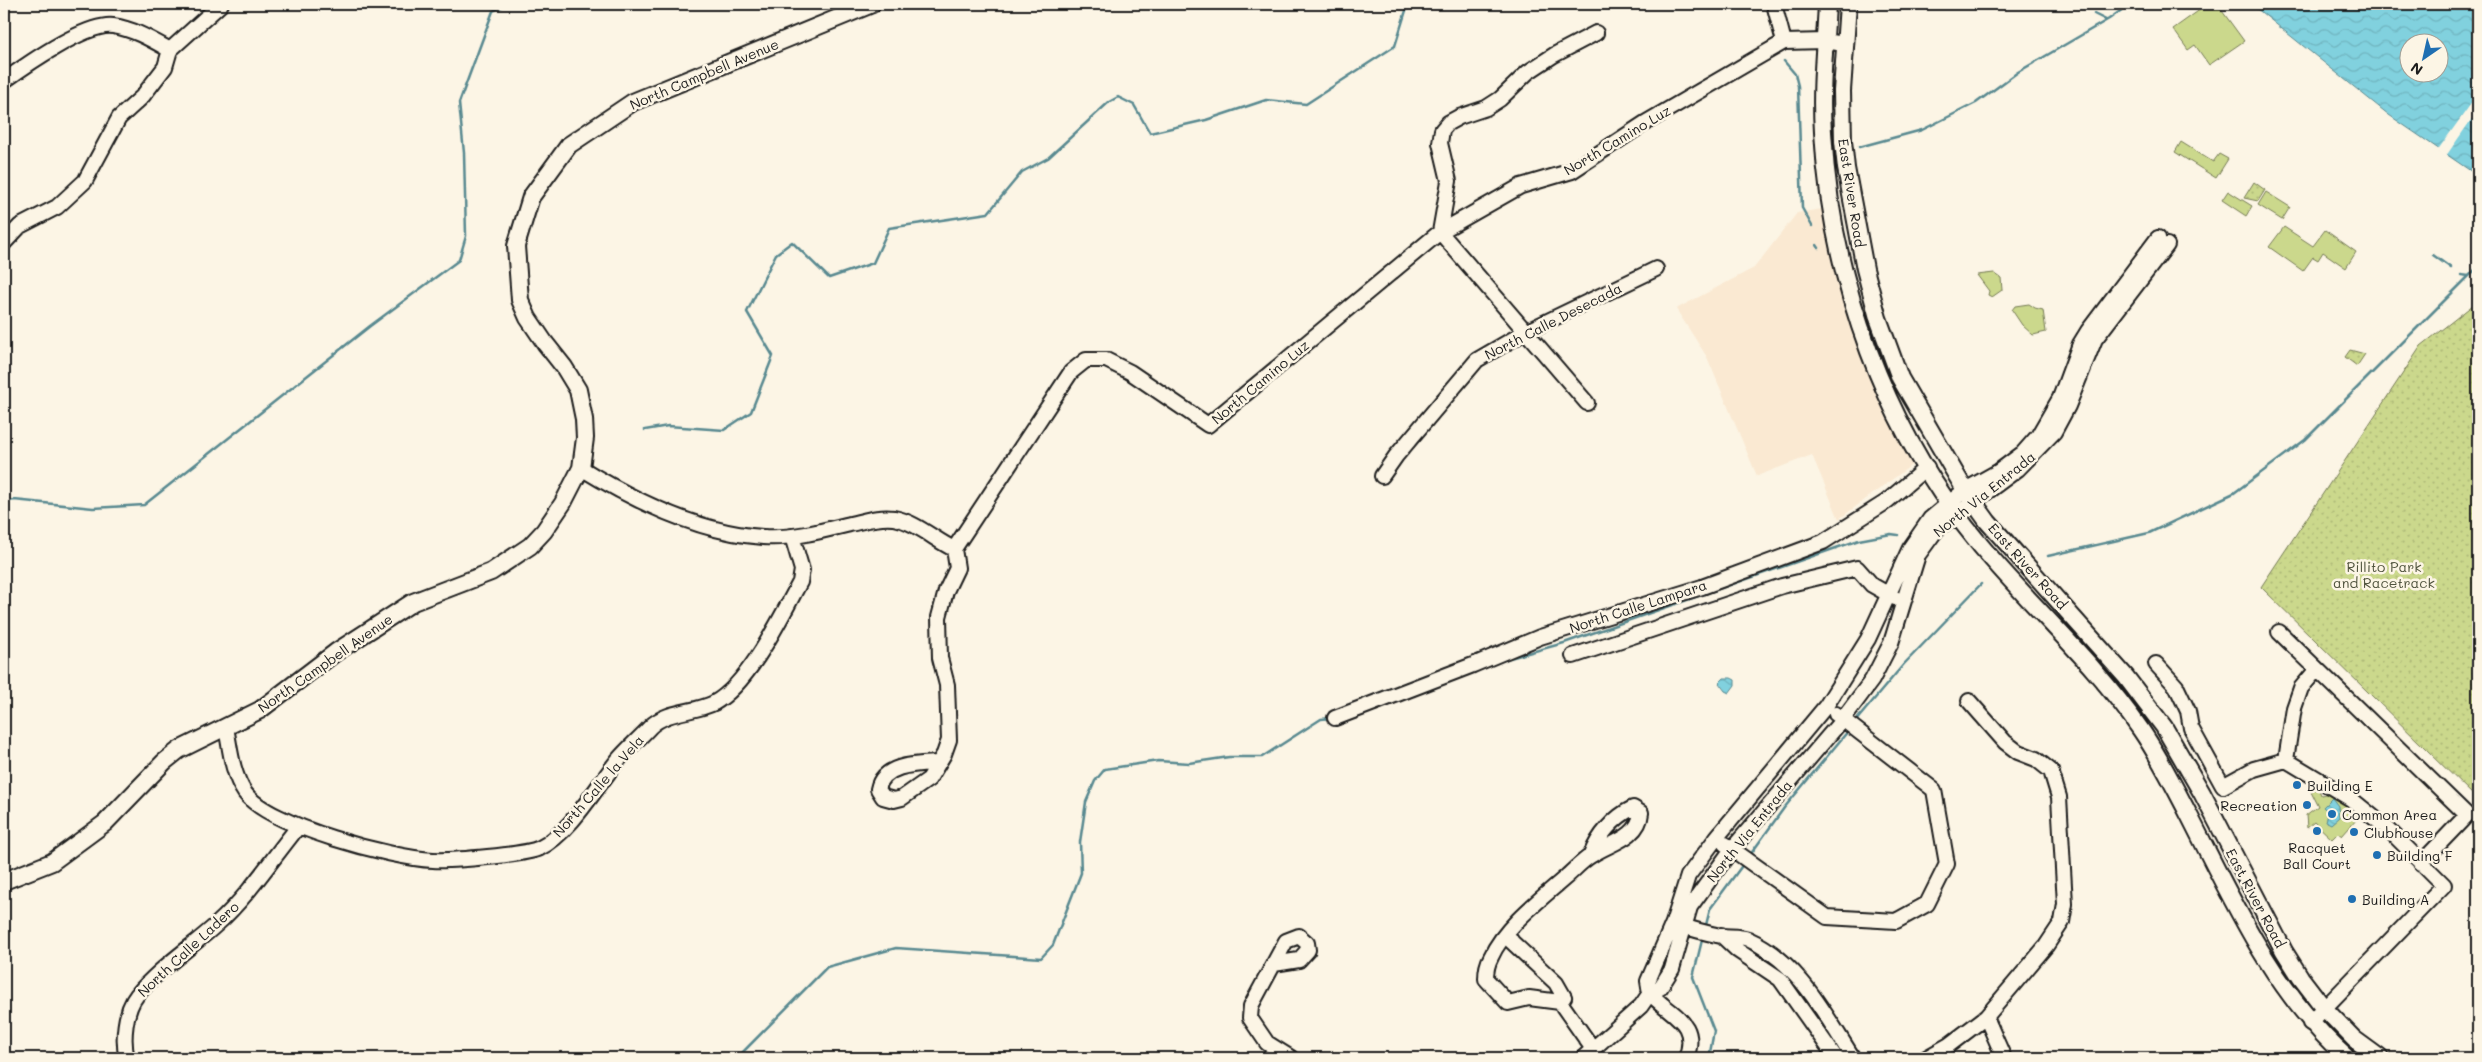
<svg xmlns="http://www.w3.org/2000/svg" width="2482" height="1062" viewBox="0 0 2482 1062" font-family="Mali,sans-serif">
<defs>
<pattern id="park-dots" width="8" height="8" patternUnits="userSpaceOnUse" patternTransform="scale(1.25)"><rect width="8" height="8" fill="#cbd88c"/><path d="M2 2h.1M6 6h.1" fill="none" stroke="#aeb978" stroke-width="1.8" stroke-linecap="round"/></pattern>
<pattern id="water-waves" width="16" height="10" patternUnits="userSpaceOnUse" patternTransform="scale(1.25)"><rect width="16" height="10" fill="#81d1de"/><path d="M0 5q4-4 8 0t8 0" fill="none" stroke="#6fb3be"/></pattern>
</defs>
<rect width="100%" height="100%" fill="#fcf5e5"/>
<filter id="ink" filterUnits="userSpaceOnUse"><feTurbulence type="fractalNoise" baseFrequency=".02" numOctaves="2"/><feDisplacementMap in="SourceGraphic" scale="10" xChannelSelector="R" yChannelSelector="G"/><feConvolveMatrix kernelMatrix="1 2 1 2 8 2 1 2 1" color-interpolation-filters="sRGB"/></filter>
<g filter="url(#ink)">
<!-- built -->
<path fill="#fae9d2" d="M1822,209L1832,264L1849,322L1872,383L1893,428L1913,464L1839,519L1812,455L1757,476L1707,357L1676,309L1754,268L1797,213Z"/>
<!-- grass -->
<path fill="#cbd88c" stroke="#747a54" d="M2208,4H2217L2244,41L2209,65L2195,45L2188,50L2173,29Z
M2181,142L2213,162L2219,154L2228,159L2216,178L2175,152Z
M2228,191L2252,206L2246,216L2222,200Z
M2266,192L2290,207L2282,220L2258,205Z
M2284,227L2313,246L2325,230L2356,252L2346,268L2323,252L2318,260L2313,257L2303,271L2269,247Z
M1994,273L2001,278L2002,290L1992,297L1988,295L1989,291L1977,275Z
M2029,304L2035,308L2043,310L2046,332L2033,335L2022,325L2012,310L2015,306Z
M2315,789L2319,790L2321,795L2329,793L2356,812L2357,819L2342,836L2338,833L2332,839L2314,822L2307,828L2306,815L2318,806L2311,792Z"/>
<!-- park -->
<path fill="url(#park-dots)" stroke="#747a54" d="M2254,182L2265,190L2258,201L2244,198Z
M2478,301V800L2261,587L2421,346Z
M2350,350L2365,354L2357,366L2345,357Z"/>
<!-- water -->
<path fill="url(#water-waves)" stroke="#598990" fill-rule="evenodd" d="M2251,4H2478V176L2389,115ZM2410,42H2440V72H2410Z
M1724,678H1731L1735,680V685L1729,693L1725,691L1719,683Z
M2332,798L2338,806L2339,817L2331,824L2325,821L2328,811L2323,807Z"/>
<!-- pier -->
<path fill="#fcf5e5" d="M2478,94V110L2446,156L2437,151Z"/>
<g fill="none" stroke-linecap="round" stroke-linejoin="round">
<!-- stream -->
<path stroke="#598990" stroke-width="2.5" d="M2094,14L2106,20
M1784,61L1795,74L1798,86L1802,208L1812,226
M1859,147L1922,130L1976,103L2018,72L2109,19L2130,4
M1817,245L1819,248
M2433,255L2451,268
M2461,275L2469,276
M645,430L668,426L724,430L751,412L773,356L747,312L776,254L792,242L829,278L873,263L889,228L988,213L1022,172L1048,158L1109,102L1118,97L1134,105L1150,133L1206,120L1266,100L1306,104L1395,46L1408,4
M4,501L14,500L93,508L144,505L370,326L459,260L466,236L464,153L459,103L493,11L507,4
M2048,556L2149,533L2234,493L2305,440L2478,267
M1499,661L1564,643L1859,540L1891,534L1898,535
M1855,722L1904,664L1981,584
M1750,855L1784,808L1849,730
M1705,929L1710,909L1744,863
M1703,936L1693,977L1714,1031L1709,1058
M737,1058L827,967L896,948L1041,958L1053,945L1081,873L1080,842L1086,802L1095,781L1105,769L1158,761L1189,763L1229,757H1262L1321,719L1331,718
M2475,1058L2478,1053"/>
<defs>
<path id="minor" d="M1774,4L1784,42
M4,81C26,65 86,23 113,26C134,29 152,40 170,50
M2158,238L2088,331L2080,344L2060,398L2038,436L2023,453L1999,471L1965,490L1930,519L1910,548L1868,639L1826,706L1717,837L1688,876L1673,923L1648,981L1650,993L1660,988L1672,969L1690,907L1732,849L1843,719L1872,680L1891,643L1918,555L1937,529L2018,469L2054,432L2068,406L2095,339L2167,245
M4,243L20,226L57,207L85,181L119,118L142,97L165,67L170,50L221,4
M1587,403L1440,232L1449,181L1440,143L1442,130L1448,123L1459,117L1486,108L1500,99L1528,72L1554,55L1596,33
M581,468C633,500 701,533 763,537C792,539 822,531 850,524C865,521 878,516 894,518C916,522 935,540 954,549
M1382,476L1396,456L1477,360L1527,331L1656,269
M954,549L1071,372L1086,360H1106L1130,372L1208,425L1440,232L1521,186L1572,171L1645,123L1784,42L1825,41L1844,44
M2279,632L2467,815L2421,863
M1573,656L1782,586L1857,568L1872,585L1895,598
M2156,664L2176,686L2188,711L2191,728L2223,786L2254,769L2286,760L2351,799L2388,829L2444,885L2310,1023
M1335,718L1473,665L1540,637L1702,587L1823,542L1886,502L1927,467
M226,727C230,748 232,774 245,793C269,826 392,858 433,860C451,861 525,855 540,848C570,833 597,786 618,760C628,748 640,738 650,727C667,710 694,713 714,703C749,684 781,617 800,582L802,570L792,536
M2286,760L2294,708L2301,688L2317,669
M937,763C916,764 883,764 878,789L883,797L894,800L902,798L929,779L944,754L949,740L947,685L940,658L939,617L946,591L957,568L954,549
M1725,844L1827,917L1896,921L1927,904L1947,864L1934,790L1836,714
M1677,924C1691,929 1706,933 1721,936C1730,937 1740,936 1748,939C1798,961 1825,1014 1853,1058
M1507,934L1512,942L1556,983L1564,997L1560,1002L1529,998L1508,1003L1486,979C1486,971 1487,964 1491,957C1504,927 1542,898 1566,877C1574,870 1583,860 1592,855C1610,843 1639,838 1641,813L1633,808C1614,817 1598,836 1591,855
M1721,935L1737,950L1780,979L1836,1058
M1274,964L1299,960L1308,950L1307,943L1299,936L1286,941L1251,1006L1250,1018L1267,1043L1291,1058
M1560,1002L1593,1049
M1986,1017L2004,1058
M127,1058C122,1040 125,1010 137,995C158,969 192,947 217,924C248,896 272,859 298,827
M1583,1058L1641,1006L1650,993C1669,1015 1700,1021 1686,1058
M1926,1058L1949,1045L1986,1017L2046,946L2062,922L2065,904L2059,797L2051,771L2036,759L2018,752L2005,742L1969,701"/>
<path id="major" d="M1827,4C1825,46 1820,89 1823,132C1831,280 1885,431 1981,546C2033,608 2095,663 2141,730C2159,756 2174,786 2189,815C2233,901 2273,992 2347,1058
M1848,4L1842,91L1843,141L1846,168L1865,269L1878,318L1900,378L1965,490L1988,522L2126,677L2164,727L2202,793L2284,951L2301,978L2324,1008L2354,1039L2380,1058
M4,881L52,862L105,823L164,762L179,750L260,710L336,652L413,602L491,572L530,546L544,531L563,503L581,468L585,438L584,419L578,390L564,367L545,343L528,318L520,300L516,246L531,197L569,145L633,102L872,4"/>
</defs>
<!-- minor casing -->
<use href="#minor" stroke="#1c1c1c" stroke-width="18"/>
<!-- major casing -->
<use href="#major" stroke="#1c1c1c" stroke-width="20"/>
<!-- minor -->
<use href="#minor" stroke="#fcf5e5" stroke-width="14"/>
<!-- major -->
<use href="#major" stroke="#fcf5e5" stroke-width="16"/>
</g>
</g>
<!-- markers -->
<g fill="#1f6fb2" stroke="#fcf5e5" stroke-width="2">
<circle cx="2297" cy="785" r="5"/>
<circle cx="2307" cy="805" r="5"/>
<circle cx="2332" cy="814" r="5"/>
<circle cx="2317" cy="831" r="5"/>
<circle cx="2354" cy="832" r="5"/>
<circle cx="2377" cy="855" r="5"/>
<circle cx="2352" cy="899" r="5"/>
</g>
<g text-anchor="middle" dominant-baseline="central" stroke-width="5" stroke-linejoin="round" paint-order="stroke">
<!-- street labels -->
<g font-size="14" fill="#1c1c1c" stroke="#fcf5e5">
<text transform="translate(704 74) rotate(-23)">North Campbell Avenue</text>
<text transform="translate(1617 140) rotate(-31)">North Camino Luz</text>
<text transform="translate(1852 193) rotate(81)">East River Road</text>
<text transform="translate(1553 321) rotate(-27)">North Calle Desecada</text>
<text transform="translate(1260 382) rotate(-40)">North Camino Luz</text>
<text transform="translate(1984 494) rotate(-39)">North Via Entrada</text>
<text transform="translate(2028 566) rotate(48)">East River Road</text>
<text transform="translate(1638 606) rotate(-18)">North Calle Lampara</text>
<text transform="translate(325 663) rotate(-35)">North Campbell Avenue</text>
<text transform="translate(598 786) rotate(-49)">North Calle la Vela</text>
<text transform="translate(1749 831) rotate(-51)">North Via Entrada</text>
<text transform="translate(2256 898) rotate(62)">East River Road</text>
<text transform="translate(188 949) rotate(-43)">North Calle Ladero</text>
</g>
<!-- park labels -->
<g font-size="14" fill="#51543e" stroke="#fcf5e5">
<text x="2384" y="566">Rillito Park<tspan x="2384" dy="16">and Racetrack</tspan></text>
</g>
<!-- poi labels -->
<g font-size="14" fill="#1c1c1c" stroke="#fcf5e5" text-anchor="start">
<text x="2307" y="785">Building E</text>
<text x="2297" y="805" text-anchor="end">Recreation</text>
<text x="2342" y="814">Common Area</text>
<text x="2364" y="832">Clubhouse</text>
<text x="2317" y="847" text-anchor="middle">Racquet<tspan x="2317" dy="16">Ball Court</tspan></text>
<text x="2387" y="855">Building F</text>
<text x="2362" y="899">Building A</text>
</g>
</g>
<!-- margin -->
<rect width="2482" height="1062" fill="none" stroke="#fcf5e5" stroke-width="20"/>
<rect x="10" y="10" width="2462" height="1042" fill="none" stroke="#1c1c1c" stroke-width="2" filter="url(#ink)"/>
<!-- north arrow -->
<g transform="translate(2424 58) rotate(214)"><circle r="24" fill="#fcf5e5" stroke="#a29e95"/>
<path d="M0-4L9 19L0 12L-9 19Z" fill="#1f6fb2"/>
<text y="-8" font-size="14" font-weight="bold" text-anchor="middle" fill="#1c1c1c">N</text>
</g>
</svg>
